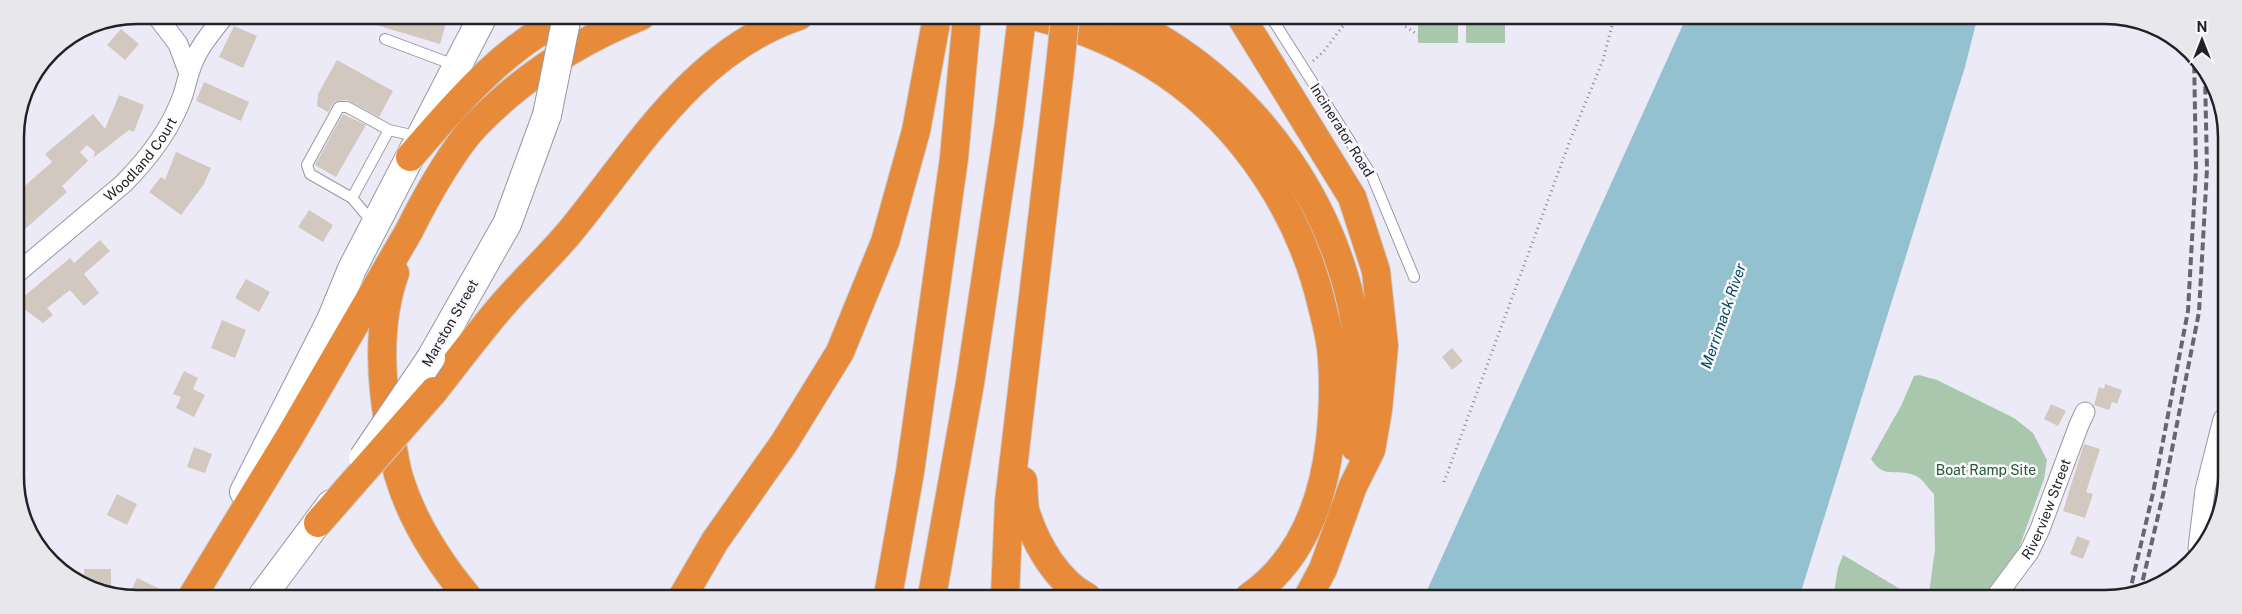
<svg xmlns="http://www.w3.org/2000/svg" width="2242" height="614" viewBox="0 0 2242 614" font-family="'Public Sans',sans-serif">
<rect width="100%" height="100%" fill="#eceaf6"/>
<!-- green -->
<path fill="#a9c7ad" d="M1418,18H1458V43H1418Z
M1466,18H1505V43H1466Z
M1919,375L1937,380L2014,418L2033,433L2047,460L2044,479L2019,548L1981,599L1921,598L1928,594L1930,586L1935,549L1934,494C1927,488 1923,478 1914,475C1896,468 1884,480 1871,459L1901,406L1914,376Z
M1843,555L1850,559L1915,598H1833L1838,568Z"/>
<!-- water -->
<path fill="#93c1cf" d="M1686,18L1977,19L1965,67L1799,598L1424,597Z"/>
<!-- building -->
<path fill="#d3c8bf" d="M357,15L422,16L446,23L440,44L356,19Z
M234,26L257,36L243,68L219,57Z
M121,29L139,44L125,60L107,45Z
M337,60L393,91L379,117L347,100L335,101L328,112L317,106L318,94Z
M204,82L249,102L241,121L196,101Z
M119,95L144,105L134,132L129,130L93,158L95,152L87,145L80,152L88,161L62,186L67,192L16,237V203L24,196L20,190L52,162L45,154L93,114L105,129Z
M343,114L366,125L336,177L315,165Z
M176,152L211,168L204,184L181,215L149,192L161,177L165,180Z
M309,210L333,225L323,242L298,227Z
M100,240L110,251L84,274L99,293L84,306L70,290L47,308L53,315L43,323L16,303L70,258L74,263Z
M246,279L270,292L259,312L235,298Z
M222,320L246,330L235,358L211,348Z
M1452,348L1463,361L1452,370L1442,357Z
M184,371L198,378L193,389L205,395L194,417L176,408L181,397L173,394Z
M2105,384L2122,390L2117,404L2112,402L2109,410L2094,405L2099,387L2104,389Z
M2051,404L2066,411L2058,426L2044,419Z
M2084,444L2100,449L2086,492L2093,494L2085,518L2063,511Z
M194,447L212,454L205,473L187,467Z
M117,494L137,504L127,525L107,515Z
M2077,536L2090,541L2083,559L2070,554Z
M84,569H111V586L90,585L84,581Z
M137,578L173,595H129Z"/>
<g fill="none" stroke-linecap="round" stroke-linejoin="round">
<defs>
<path id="service" d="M1271,17L1372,176L1414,277
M385,39L457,66
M352,198L310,174L307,165L339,107H347L389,130
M374,224L352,198L389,130L420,137"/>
<g id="minor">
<path d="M156,15L178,44L188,71"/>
<path id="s1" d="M16,274L123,184C148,159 171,129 183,95C187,82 189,69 196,56C203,41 215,28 225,15"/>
<path d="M2198,548L2205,490L2223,419"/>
<path id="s2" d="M1994,599L2029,552L2040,529L2079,425L2085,412"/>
</g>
<path id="secondary" d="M431,358L507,224L547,115
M244,492L331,320L352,269L483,16
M263,595L331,504"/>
<path id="motorway" d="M1037,17C1081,28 1127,48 1165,73C1245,127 1302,216 1323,310C1327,325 1331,342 1332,358C1334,385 1333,414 1330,441C1323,502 1301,561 1249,597
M1118,17C1256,77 1355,222 1360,371C1361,396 1358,422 1355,447
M1241,17L1352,197L1376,271L1384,346L1378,410L1371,450L1353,486L1323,569L1308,597
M410,157C455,105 505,45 569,16
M395,273C376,326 381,385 391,439C394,451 395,465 399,477C412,520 438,561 467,596
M434,391C456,363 477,335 500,308C522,282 547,259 569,233C636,152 693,51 799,16
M1023,481C1024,492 1023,506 1027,516C1037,546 1058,582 1087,597
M318,523L353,483
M193,595L290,436L409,231C425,199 442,168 464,139C476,123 492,109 507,96C548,61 591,36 641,16
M683,596L715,541L784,443L840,352L885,242L916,131L937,17
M888,596L910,472L954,158L967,17
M932,596L970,383L1009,123L1022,17
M1005,597L1009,502L1060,67"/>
</defs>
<!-- service casing -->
<use href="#service" stroke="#9997a2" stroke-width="12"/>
<!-- minor casing -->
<use href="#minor" stroke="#9997a2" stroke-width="21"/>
<!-- secondary casing -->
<use href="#secondary" stroke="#9997a2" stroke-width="30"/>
<!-- motorway casing -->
<use href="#motorway" stroke="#cacacb" stroke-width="30"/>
<!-- path -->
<path stroke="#8a8991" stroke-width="3" stroke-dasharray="1 4" stroke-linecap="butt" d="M1393,18L1418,35
M1313,61L1324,51L1349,18
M1444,482L1571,138L1603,60L1614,18"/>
<!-- service -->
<use href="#service" stroke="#fff" stroke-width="10"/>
<!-- minor -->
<use href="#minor" stroke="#fff" stroke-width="19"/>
<!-- secondary -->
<use href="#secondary" stroke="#fff" stroke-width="28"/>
<!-- motorway -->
<use href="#motorway" stroke="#e78b3a" stroke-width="28"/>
<!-- rail -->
<path stroke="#67666d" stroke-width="4" stroke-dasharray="8 4" stroke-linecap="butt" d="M2140,592L2163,495L2199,312L2207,169L2205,74
M2129,595L2153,493L2188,311L2196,168L2194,55"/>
<defs>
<path id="secondary-bridge" d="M547,115L567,16
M363,458L431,358"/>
<path id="motorway-bridge" d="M1060,67L1065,17
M353,483L434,391"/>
</defs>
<!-- secondary-bridge casing -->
<use href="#secondary-bridge" stroke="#9997a2" stroke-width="30" stroke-linecap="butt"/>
<!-- motorway-bridge casing -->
<use href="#motorway-bridge" stroke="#cacacb" stroke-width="30" stroke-linecap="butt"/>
<!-- secondary-bridge -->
<use href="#secondary-bridge" stroke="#fff" stroke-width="28"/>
<!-- motorway-bridge -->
<use href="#motorway-bridge" stroke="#e78b3a" stroke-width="28"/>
</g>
<g text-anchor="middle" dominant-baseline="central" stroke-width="5" stroke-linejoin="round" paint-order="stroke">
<!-- street labels -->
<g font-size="14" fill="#222126" stroke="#f9f8fd">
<text transform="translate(1342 130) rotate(58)">Incinerator Road</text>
<text stroke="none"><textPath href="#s1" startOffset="170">Woodland Court</textPath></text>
<text transform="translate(450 323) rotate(-60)">Marston Street</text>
<text stroke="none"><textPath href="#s2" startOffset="105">Riverview Street</textPath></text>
</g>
<!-- park labels -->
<g font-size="14" fill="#255731" stroke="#f9f8fd">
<text x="1986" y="470">Boat Ramp Site</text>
</g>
<!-- water labels -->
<g font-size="15" font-style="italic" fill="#064a5a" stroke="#f9f8fd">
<text transform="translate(1723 316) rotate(-71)">Merrimack River</text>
</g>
</g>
<!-- crop -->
<path d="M0 0H2242V614H0ZM137 24H2105A113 113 0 0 1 2218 137V477A113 113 0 0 1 2105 590H137A113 113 0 0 1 24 477V137A113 113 0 0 1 137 24Z" fill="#e8e7ec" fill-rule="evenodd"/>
<path fill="none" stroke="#222126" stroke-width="2.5" d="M137 24H2105A113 113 0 0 1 2218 137V477A113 113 0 0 1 2105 590H137A113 113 0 0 1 24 477V137A113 113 0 0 1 137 24Z"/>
<!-- north arrow -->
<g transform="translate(2202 40)" stroke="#f9f8fd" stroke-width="4" paint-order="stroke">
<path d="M0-4L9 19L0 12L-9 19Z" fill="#222126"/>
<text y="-8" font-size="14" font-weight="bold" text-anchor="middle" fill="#222126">N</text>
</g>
</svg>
